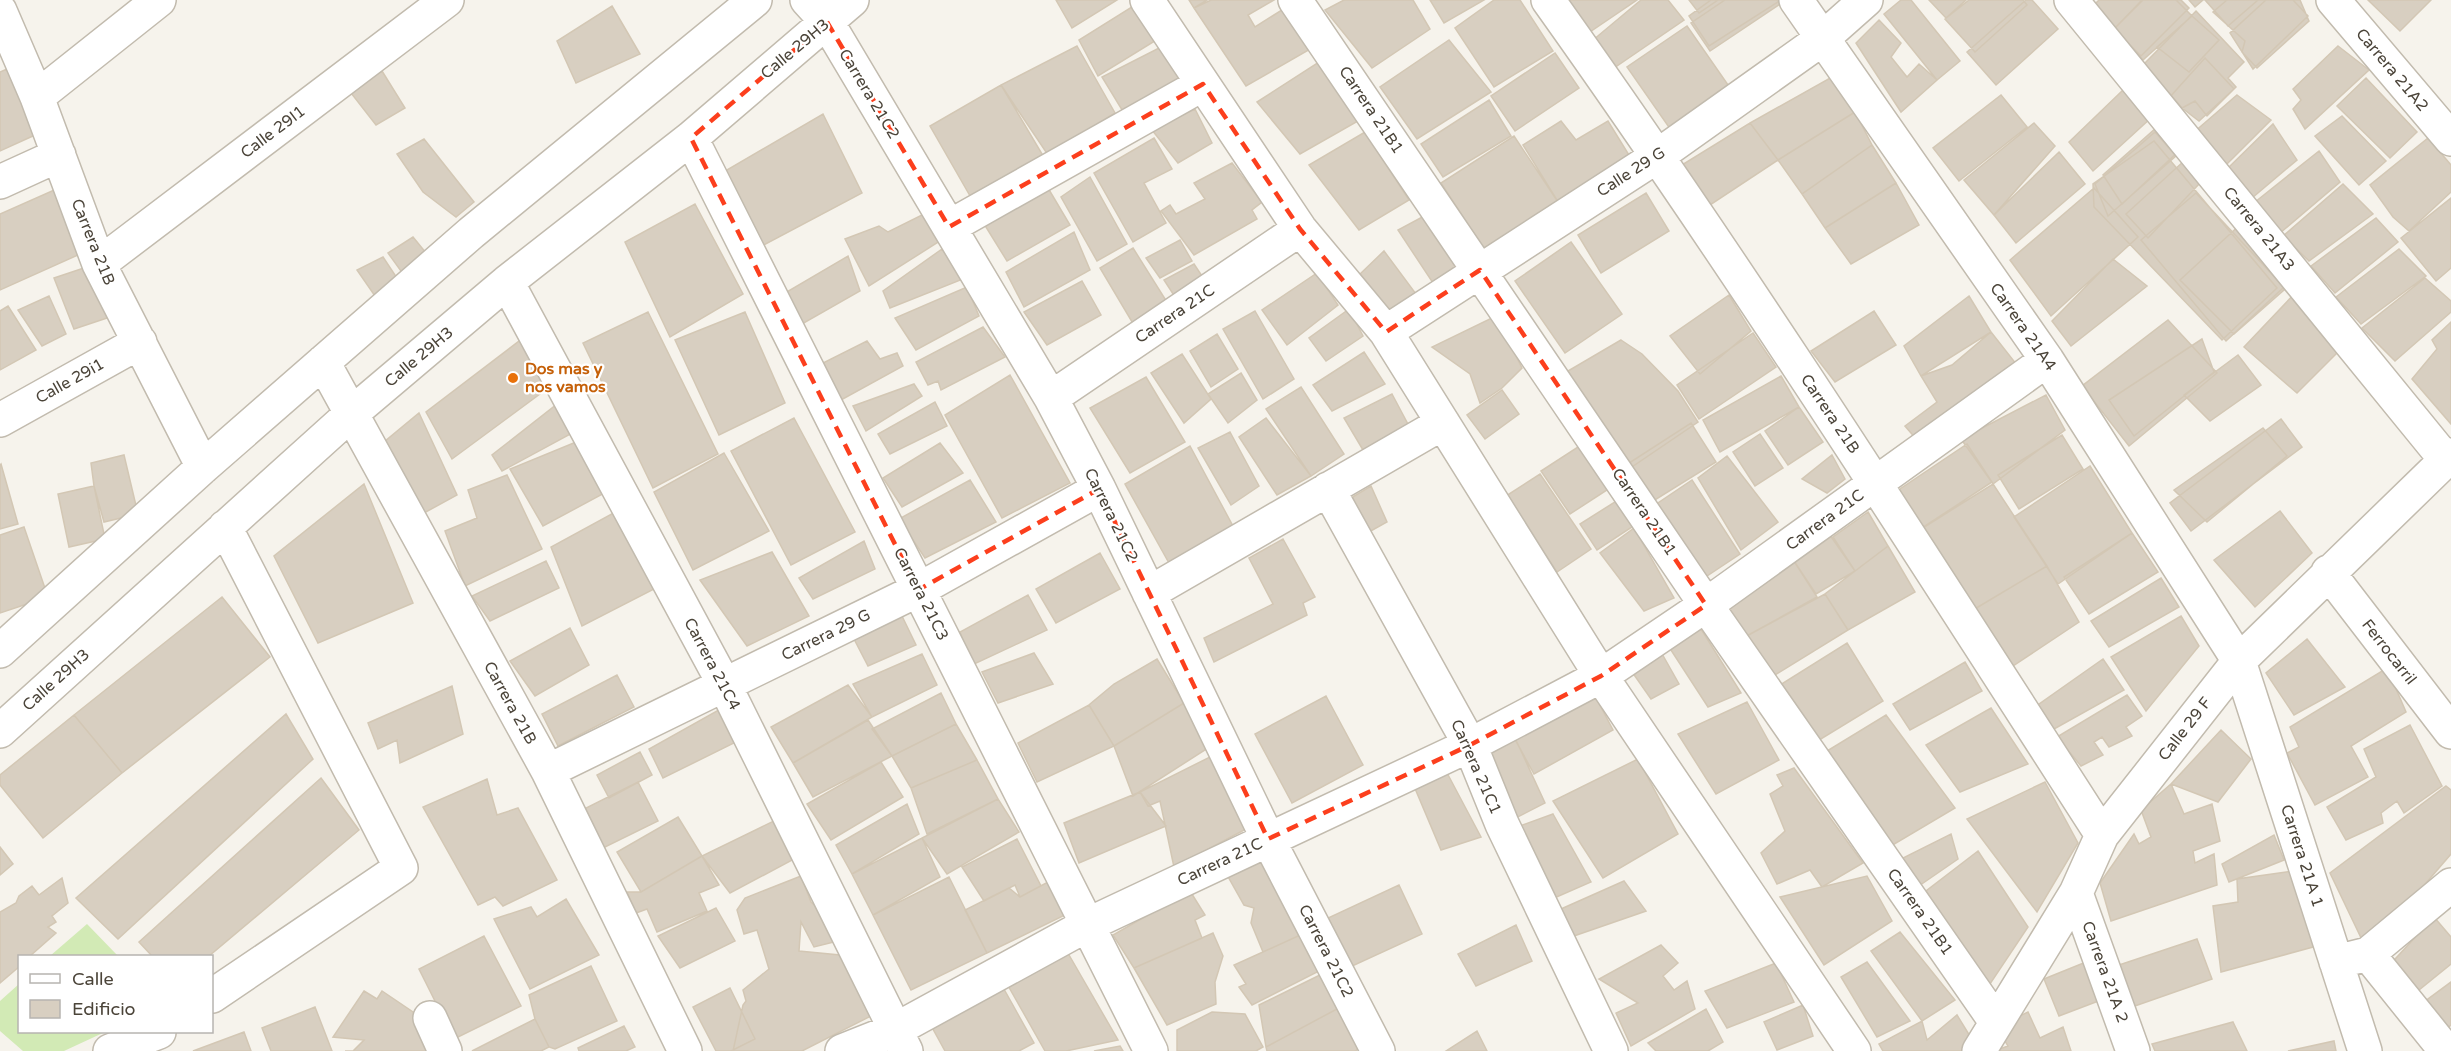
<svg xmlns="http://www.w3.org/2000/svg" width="2451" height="1051" viewBox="0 0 2451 1051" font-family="'Varela Round',sans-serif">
<rect width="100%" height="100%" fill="#f6f3ec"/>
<!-- green -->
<path fill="#d2eab5" d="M87,924L118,956H50Z
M19,984L20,1032H105L64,1051H23L0,1031V1001Z"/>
<!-- building -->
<path fill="#d8cfc1" stroke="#d3c7b4" stroke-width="1.5" d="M1056,0H1117L1072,28Z
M1189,0H1207L1194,8Z
M1211,0H1274L1248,15L1255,27L1285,8L1312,48L1246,86L1194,8Z
M1344,0H1413L1430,29L1372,68L1325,10Z
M1430,0H1484L1444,23Z
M1494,0H1520L1553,51L1494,87L1455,28Z
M1563,0H1637L1584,36Z
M1641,0H1668L1684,20L1614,68L1593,40Z
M1689,0H1718L1699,13Z
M1711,0H1781L1709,46L1689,16Z
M1725,0H1777L1780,4L1710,51L1691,23Z
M1901,0H1911L1960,61L1937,80L1884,14Z
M1929,0H1966L1946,18Z
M1969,0H2023L2027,5L1975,52L1945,19Z
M2026,0H2032L2058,29L1996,85L1967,52Z
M2099,0H2142L2115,28L2093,6Z
M2142,0H2176L2192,16L2143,60L2115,28Z
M2143,0H2181L2189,8L2141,56L2114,29Z
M2189,0H2203L2195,7Z
M2205,0H2258L2228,26Z
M2227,0H2300L2309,21L2257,68L2242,52L2245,41L2213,12Z
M2266,0H2293L2308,16L2253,69L2230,33Z
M2368,0H2431L2400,31Z
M1135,5L1158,39L1098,76L1079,40Z
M612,6L640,54L576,83L557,41Z
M2196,11L2244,62L2228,78L2236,87L2207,116L2195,101L2182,108L2144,64Z
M2192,16L2219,40L2189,72L2157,47Z
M1879,20L1901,43L1891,57L1907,77L1919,64L1937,80L1901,112L1856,43Z
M1687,26L1733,92L1673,133L1627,67Z
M1449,40L1491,92L1417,139L1380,87Z
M1077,46L1115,113L1048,155L1001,85Z
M1163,46L1186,87L1130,123L1102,77Z
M2338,46L2369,70L2305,129L2293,109L2301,100L2293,89Z
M1555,53L1579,88L1515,131L1491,96Z
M2205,58L2234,89L2199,121L2169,98Z
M1319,62L1358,121L1300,154L1257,102Z
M7,69L35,135L0,151V72Z
M382,71L405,108L376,125L351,93Z
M1832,77L1855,112L1778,160L1750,123Z
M2366,78L2417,132L2390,158L2337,106Z
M1001,85L1045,159L973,201L930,126Z
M2123,90L2152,117L2093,171L2069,142Z
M2001,95L2027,127L1959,181L1933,148Z
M2237,95L2271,120L2224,167L2193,133Z
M1489,100L1511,136L1443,177L1421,144Z
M1195,109L1212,143L1178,163L1152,130Z
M1855,112L1872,145L1802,194L1778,160Z
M823,114L862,193L758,248L720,174Z
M2342,116L2386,161L2359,185L2315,136Z
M1561,121L1576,140L1608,121L1629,155L1560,205L1523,145Z
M1750,123L1778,160L1704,209L1677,168Z
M2034,123L2055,146L1994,215L1964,180Z
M2273,124L2297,160L2252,198L2226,170Z
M2156,128L2181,149L2122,204L2103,175Z
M1365,132L1409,200L1359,230L1309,165Z
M2155,132L2176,156L2108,216L2095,184Z
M1514,136L1560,205L1487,254L1441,183Z
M1154,138L1172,169L1144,183L1166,223L1133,242L1094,173Z
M2428,138L2451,165V192L2409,231L2393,217L2370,185Z
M424,139L474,202L456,217L423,192L397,154Z
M2154,141L2277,288L2222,340L2094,207L2093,184Z
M1872,145L1896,183L1825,228L1802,194Z
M2319,151L2340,182L2280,233L2255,202Z
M2059,152L2085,184L2016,243L1994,215Z
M2185,160L2201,182L2148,238L2126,214Z
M1232,163L1262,202L1252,210L1257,219L1194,255L1161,211L1170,205L1176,214L1205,199L1194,183Z
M1090,177L1127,244L1097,261L1061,197Z
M1896,183L1919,225L1851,264L1825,228Z
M2343,184L2373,214L2309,261L2283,236Z
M61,187L89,250L0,290V214Z
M1048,188L1070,225L1007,261L981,219Z
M2094,188L2138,237L2051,316L2010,260Z
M1646,193L1669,231L1601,273L1578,235Z
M2196,193L2284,287L2226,341L2141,240Z
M2451,198V268L2436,281L2401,238Z
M695,204L743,294L670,337L625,242Z
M928,212L943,239L869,286L845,239L879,226L888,232Z
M1426,215L1458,266L1433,283L1398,230Z
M2376,218L2398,242L2335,293L2311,266Z
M2243,222L2292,283L2234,334L2180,280Z
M1074,232L1090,270L1024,307L1006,272Z
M413,237L431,259L406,278L388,253Z
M1180,240L1192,261L1160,278L1146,258Z
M1571,242L1622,314L1565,353L1515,281Z
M1133,248L1172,310L1138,332L1100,268Z
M942,249L963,279L890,308L883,291Z
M2399,249L2426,276L2361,324L2336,297Z
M1384,251L1419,298L1393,316L1360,274Z
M848,256L860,291L802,324L785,293Z
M383,257L399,281L377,299L357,270Z
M2113,259L2147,286L2071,346L2052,321Z
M1194,264L1206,282L1177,300L1164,280Z
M87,267L110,317L74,329L54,278Z
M1317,273L1338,305L1287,345L1262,310Z
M2425,278L2451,301V312L2395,361L2362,328Z
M1082,281L1101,315L1047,345L1024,312Z
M967,287L979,316L916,350L895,318Z
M2299,289L2344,346L2297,393L2244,347Z
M1729,295L1751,331L1700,374L1670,336Z
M49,296L66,334L42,346L18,310Z
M1969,296L1991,332L1921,376L1904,346Z
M8,306L36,350L0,370V311Z
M1349,309L1363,336L1326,361L1309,338Z
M1255,311L1294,379L1263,399L1223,329Z
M1874,311L1896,345L1835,382L1811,351Z
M648,312L718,454L653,488L583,343Z
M745,312L785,403L719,435L675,340Z
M1496,316L1522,368L1502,388L1480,403L1470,374L1432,347Z
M2168,320L2217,373L2129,446L2082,386Z
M2451,322V424L2412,379L2437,349L2432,340Z
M983,327L1005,357L941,390L938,381L928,385L916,362Z
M1991,332L2017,365L1917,440L1905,426L1937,402L1921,376L1952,365Z
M1753,333L1776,367L1699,419L1677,385Z
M1217,334L1238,369L1211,387L1190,351Z
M527,335L548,388L452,459L426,412Z
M2202,339L2214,372L2134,436L2109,400Z
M1621,340L1642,354L1678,391L1698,422L1620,475L1556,378Z
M867,341L880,359L897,353L903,366L841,400L819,365Z
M1364,352L1385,384L1332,411L1313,385Z
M1182,354L1211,399L1184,423L1151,373Z
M2238,355L2261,385L2210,421L2184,395Z
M1241,373L1257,400L1228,423L1208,394Z
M1010,375L1070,483L1002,518L945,415Z
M1781,376L1799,407L1720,452L1703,420Z
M1146,377L1185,442L1130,473L1090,408Z
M914,384L922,396L866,431L853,406Z
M1301,387L1344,454L1311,476L1266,409Z
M1502,390L1519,414L1485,439L1467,415Z
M1392,394L1410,428L1363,450L1344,418Z
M2046,395L2065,430L1993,484L1961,439Z
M561,401L576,431L502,471L492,455Z
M935,402L947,426L890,454L878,434Z
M1799,407L1823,442L1788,465L1765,431Z
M419,413L457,495L424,513L384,442Z
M794,418L855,532L791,565L731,451Z
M1266,418L1311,476L1277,495L1239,437Z
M2281,419L2302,447L2191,531L2170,503Z
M1691,423L1716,462L1650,503L1626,465Z
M2263,428L2287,456L2207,522L2174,490Z
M1230,432L1259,486L1231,505L1198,448Z
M1760,434L1783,468L1755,486L1733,452Z
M2062,435L2083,469L2019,509L1998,475Z
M581,440L610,490L543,526L510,469Z
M940,443L963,473L902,507L883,478Z
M1967,444L1992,482L1922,528L1897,491Z
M1581,445L1610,488L1570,514L1541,471Z
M1190,446L1234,528L1169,563L1125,484Z
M724,453L769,531L693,570L654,492Z
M124,455L138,514L104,522L94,486L91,463Z
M1832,455L1845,479L1827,493L1802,479Z
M1727,456L1778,522L1741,550L1698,478Z
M1,464L18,524L0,529V465Z
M2090,466L2132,533L2058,584L2014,517Z
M1540,474L1591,549L1557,572L1506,496Z
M507,475L542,549L465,586L445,531L477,518L468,490Z
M970,480L996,522L925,558L899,519Z
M1692,480L1740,554L1704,578L1655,505Z
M364,484L413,603L318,643L274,556Z
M1993,484L2047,566L1973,610L1918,531Z
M94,486L105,539L69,547L58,494Z
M1371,486L1387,522L1369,532L1346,501Z
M1618,500L1635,525L1597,550L1580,524Z
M619,510L658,587L582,626L551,547Z
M2280,511L2312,553L2255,607L2214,560Z
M1868,512L1888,546L1855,571L1833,537Z
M24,527L48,597L0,613V535Z
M1634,528L1674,598L1644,611L1600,553Z
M1825,528L1855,571L1816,594L1792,558Z
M2132,533L2158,572L2089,614L2064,577Z
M1283,539L1315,597L1303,603L1307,615L1214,662L1204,638L1273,604L1249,558Z
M864,541L875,569L813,599L799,578Z
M1888,546L1915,592L1848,630L1825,594Z
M772,552L809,616L747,646L700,580Z
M1100,553L1120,589L1056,623L1036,589Z
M1792,558L1817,597L1743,638L1713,609Z
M546,561L559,588L490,621L472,596Z
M2047,566L2079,622L2010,668L1973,610Z
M2161,578L2179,607L2109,647L2091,621Z
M1825,594L1848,630L1770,678L1743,638Z
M1028,595L1047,630L972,665L960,632Z
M222,597L270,657L122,773L74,715Z
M901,614L916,645L868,666L852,635Z
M2181,616L2199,646L2146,711L2111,657Z
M570,628L589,665L535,696L510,661Z
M1701,629L1741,693L1708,707L1669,647Z
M2307,639L2345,687L2294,715L2266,673Z
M1847,643L1883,701L1816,742L1780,685Z
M1661,652L1679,684L1651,699L1630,669Z
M1034,653L1053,684L998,703L982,672Z
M922,654L937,685L872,717L853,684Z
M1157,659L1184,703L1114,746L1089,705L1114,684Z
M2103,659L2124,690L2054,729L2035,707Z
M1965,662L1982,691L1910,730L1893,704Z
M2387,668L2406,712L2351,746L2368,777L2315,805L2287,753L2299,747L2290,727Z
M617,675L634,707L558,746L542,714Z
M848,685L872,717L793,763L771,727Z
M452,686L463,734L400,763L397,740L378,749L368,723Z
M1593,692L1613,730L1534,774L1511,732Z
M941,693L956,724L892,756L872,729Z
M2127,695L2142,716L2126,727L2132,736L2109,747L2102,737L2094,742L2103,755L2081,766L2057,737Z
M1326,696L1363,765L1292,803L1255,734Z
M1747,702L1779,760L1716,794L1678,734Z
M1184,703L1208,748L1133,796L1114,746Z
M1089,705L1114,746L1037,782L1018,743Z
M724,707L740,740L663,778L649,749Z
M1991,708L2028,764L1960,792L1926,745Z
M286,714L313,759L118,939L76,898Z
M74,715L122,773L43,838L0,785V775Z
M1886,715L1955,808L1891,846L1827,751Z
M868,720L892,756L813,797L793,763Z
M956,724L977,760L911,788L892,756Z
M2410,725L2442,786L2404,813L2397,801L2381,813L2383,823L2346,840L2327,807L2376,777L2364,749Z
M2221,730L2251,759L2218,802L2171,784Z
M1515,738L1545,803L1506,823L1482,752Z
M640,752L652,775L609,798L597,775Z
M1214,755L1250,827L1174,867L1160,801L1148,806L1140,792Z
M1638,759L1678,834L1603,878L1553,801Z
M977,760L998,799L927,834L911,788Z
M881,762L903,797L831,840L807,804Z
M1794,768L1863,863L1822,887L1810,870L1777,884L1761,853L1785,831L1770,794L1783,786L1777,775Z
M1446,771L1481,837L1441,850L1414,786Z
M321,778L359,830L209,956H152L139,942Z
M487,779L497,815L518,808L557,880L503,906L495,897L478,905L423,807Z
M638,782L658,821L603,848L584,809Z
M2045,782L2078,843L2037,912L1967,819Z
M2171,784L2184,814L2212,804L2220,841L2193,851L2195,863L2214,854L2217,885L2111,921L2100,883L2134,834L2139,844L2151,837L2141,810Z
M2446,786L2451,790V854L2420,890L2364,944L2330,873Z
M1140,792L1166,826L1079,863L1064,823Z
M998,799L1019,832L947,874L922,838Z
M907,804L919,834L852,874L836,845Z
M1553,814L1591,882L1552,899L1517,827Z
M678,817L702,856L641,892L617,852Z
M780,818L796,858L730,893L702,856Z
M1951,834L1958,859L1913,890L1895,862Z
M2274,835L2284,860L2229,882L2222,864Z
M922,838L940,877L873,915L852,874Z
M1017,839L1041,886L1020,897L1015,885L984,901L962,867Z
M0,847L13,864L0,875Z
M1978,851L2028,927L1988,987L1926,891Z
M1266,852L1307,932L1263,952L1251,923L1254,908L1244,905L1226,873Z
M702,856L719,885L699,893L707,911L657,932L647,909L636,913L627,892H641Z
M2293,871L2317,946L2221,972L2213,906L2238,902L2237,879Z
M801,876L811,902L829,918L834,942L814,947L801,922L799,951L840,955L871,1016L802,1051H733L743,1005L746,1001L743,990L769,969L757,930L744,934L737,910L745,898Z
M1867,876L1892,921L1824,965L1780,897Z
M949,877L987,953L911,990L873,915Z
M62,878L68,903L52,916L56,922L48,927L56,933L30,956H20V966L0,983V912L16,903L19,896L32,886L39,895Z
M1624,881L1646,911L1571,937L1561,909Z
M1048,882L1065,915L987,953L965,910L1009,888L1020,897Z
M1399,885L1422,934L1350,967L1328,918Z
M1190,891L1205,915L1195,920L1202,938L1134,968L1113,935Z
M566,899L599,955L530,989L494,919L531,907L537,917Z
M716,908L735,941L680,968L658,936Z
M2434,917L2451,937V964L2414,994L2385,970Z
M1516,925L1532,961L1476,986L1458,954Z
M1307,932L1327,967L1252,1005L1239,987L1246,984L1234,965Z
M1900,932L1955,1000L1922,1021L1871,951Z
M1213,933L1223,956L1215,982L1216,1004L1167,1025L1134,968Z
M484,936L521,1006L454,1039L419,969Z
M2197,939L2212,979L2132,1007L2119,965Z
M1661,945L1678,963L1663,976L1674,990L1687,981L1695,1009L1631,1046L1616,1013L1638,1003L1599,979Z
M1065,948L1118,1040L1066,1051H1045L1006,982Z
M1867,962L1910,1021L1877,1037L1841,977Z
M2086,962L2101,1000L2059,1016L2044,979Z
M1776,963L1794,1002L1727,1028L1705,991Z
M591,966L617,1021L555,1049L549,1047L535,1019L529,995Z
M1328,971L1350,1002L1266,1047L1259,1005Z
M1000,982L1034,1043L1019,1051H945L928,1020Z
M2451,982V1025L2443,1032L2413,1010Z
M730,988L755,1039L731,1051H716L693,1007Z
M364,991L377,999L382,991L413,1012L431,1051H345H353L364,1040L333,1037Z
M1350,1002L1371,1043L1355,1051H1267L1266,1047Z
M1803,1005L1813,1036L1777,1050L1764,1022Z
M315,1007L332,1051H271L262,1028Z
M1706,1009L1723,1042L1708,1051H1656L1648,1043Z
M1212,1012L1245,1014L1263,1047L1256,1051H1177V1030Z
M2028,1012L2040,1038L2063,1027L2071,1051H1994L2008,1046L1997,1027Z
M1957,1015L1973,1041L1965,1051H1883L1879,1044L1922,1021L1927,1040Z
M535,1019L549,1047L541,1051H472Z
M2233,1022L2247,1051H2155L2152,1044Z
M624,1026L635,1047L626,1051H579L578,1048Z
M1477,1031L1487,1051H1446Z
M244,1032L251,1051H193Z
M2334,1041L2336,1051H2288Z
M1120,1046L1123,1051H1094Z"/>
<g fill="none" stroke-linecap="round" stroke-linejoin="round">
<defs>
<path id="minor" d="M807,0L827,22L1051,398L1099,489L1268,839L1378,1051
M1147,0L1300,229L1386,332L1601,676L1854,1051
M1295,0L1706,605L1996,1022
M1548,0C1742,272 1921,554 2102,835
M1796,0L2047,360L2239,661L2365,1051
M2071,0L2446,460
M2333,0L2451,139
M0,11L37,97L99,264L203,467
M37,97L159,0
M691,138L1151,1051
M0,182L59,155
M949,227L1203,84
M99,264L447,0
M507,282L724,684L906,1051
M1386,332L1659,155L1822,39L1866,0
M323,362L548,771L685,1051
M1051,398L1300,229
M0,420L140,342
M1328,489L1470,745L1502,824L1611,1051
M2328,572L2451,732
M1149,593L1443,423
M0,651L203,467L471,233L755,0
M0,731L351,414L507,282L691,138L852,0
M548,771L918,590L1099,489
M2076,893L2133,1051
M2368,954L2446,1051
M2336,962L2368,954L2451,885
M212,996L401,868L225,527
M430,1018L445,1051
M110,1051L159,1032
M842,1051L895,1030L1087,925L1470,745L1601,676L1706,605L2047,360
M1979,1051L2076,893L2102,835L2239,661L2451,455"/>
</defs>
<!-- minor casing -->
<use href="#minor" stroke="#c2bbae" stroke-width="36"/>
<!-- minor -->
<use href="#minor" stroke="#fff" stroke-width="33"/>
</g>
<!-- marked area -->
<path fill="none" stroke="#fc3f1d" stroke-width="4.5" stroke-dasharray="12 8" stroke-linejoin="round" d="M827,22L949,227L1203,84L1300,229L1386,332L1480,270L1706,605L1601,676L1470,745L1268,839L1099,489L918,590L691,138Z"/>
<!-- markers -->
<circle fill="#e8710a" stroke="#fff" stroke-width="2" cx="513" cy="378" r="6"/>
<g text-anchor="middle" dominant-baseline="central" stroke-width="4.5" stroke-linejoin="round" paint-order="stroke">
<!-- street labels -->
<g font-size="16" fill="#4b4439" stroke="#fff">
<text transform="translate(795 49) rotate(-40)">Calle 29H3</text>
<text transform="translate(2392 70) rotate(50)">Carrera 21A2</text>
<text transform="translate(869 94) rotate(59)">Carrera 21C2</text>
<text transform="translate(1371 110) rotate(56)">Carrera 21B1</text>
<text transform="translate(273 132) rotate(-37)">Calle 29I1</text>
<text transform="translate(1631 172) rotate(-33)">Calle 29 G</text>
<text transform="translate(2259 229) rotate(51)">Carrera 21A3</text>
<text transform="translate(93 242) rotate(68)">Carrera 21B</text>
<text transform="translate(1175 314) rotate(-34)">Carrera 21C</text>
<text transform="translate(2023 327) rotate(55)">Carrera 21A4</text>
<text transform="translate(419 357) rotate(-40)">Calle 29H3</text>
<text transform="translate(70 381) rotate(-29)">Calle 29i1</text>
<text transform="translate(1830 414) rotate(56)">Carrera 21B</text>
<text transform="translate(1644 512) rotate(56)">Carrera 21B1</text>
<text transform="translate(1111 515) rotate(64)">Carrera 21C2</text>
<text transform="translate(1825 520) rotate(-36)">Carrera 21C</text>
<text transform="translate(921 594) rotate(63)">Carrera 21C3</text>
<text transform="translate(826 635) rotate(-26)">Carrera 29 G</text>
<text transform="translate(2389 652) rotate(52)">Ferrocarril</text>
<text transform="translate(712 664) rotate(62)">Carrera 21C4</text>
<text transform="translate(56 680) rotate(-42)">Calle 29H3</text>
<text transform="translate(510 703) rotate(61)">Carrera 21B</text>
<text transform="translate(2185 729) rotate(-52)">Calle 29 F</text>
<text transform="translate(1476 767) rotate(66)">Carrera 21C1</text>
<text transform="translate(2302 856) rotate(72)">Carrera 21A 1</text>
<text transform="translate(1220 862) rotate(-25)">Carrera 21C</text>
<text transform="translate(1920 912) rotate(55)">Carrera 21B1</text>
<text transform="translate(1326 951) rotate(63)">Carrera 21C2</text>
<text transform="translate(2105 972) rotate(70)">Carrera 21A 2</text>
</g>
<!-- food labels -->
<g font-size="16" font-weight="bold" fill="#c56008" stroke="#fff" text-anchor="start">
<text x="525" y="369">Dos mas y<tspan x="525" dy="18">nos vamos</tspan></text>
</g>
</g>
<!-- legend -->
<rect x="18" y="955" width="195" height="78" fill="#ffffff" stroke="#b7b4b0" stroke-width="1.5"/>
<rect x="30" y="974" width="30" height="9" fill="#ffffff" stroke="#b7b4b0" stroke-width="1.5"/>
<text x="72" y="985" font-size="18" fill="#4b4439">Calle</text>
<rect x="30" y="1000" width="30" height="18" fill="#d8cfc1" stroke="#b7b4b0" stroke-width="1.5"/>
<text x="72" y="1015" font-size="18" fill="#4b4439">Edificio</text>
</svg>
